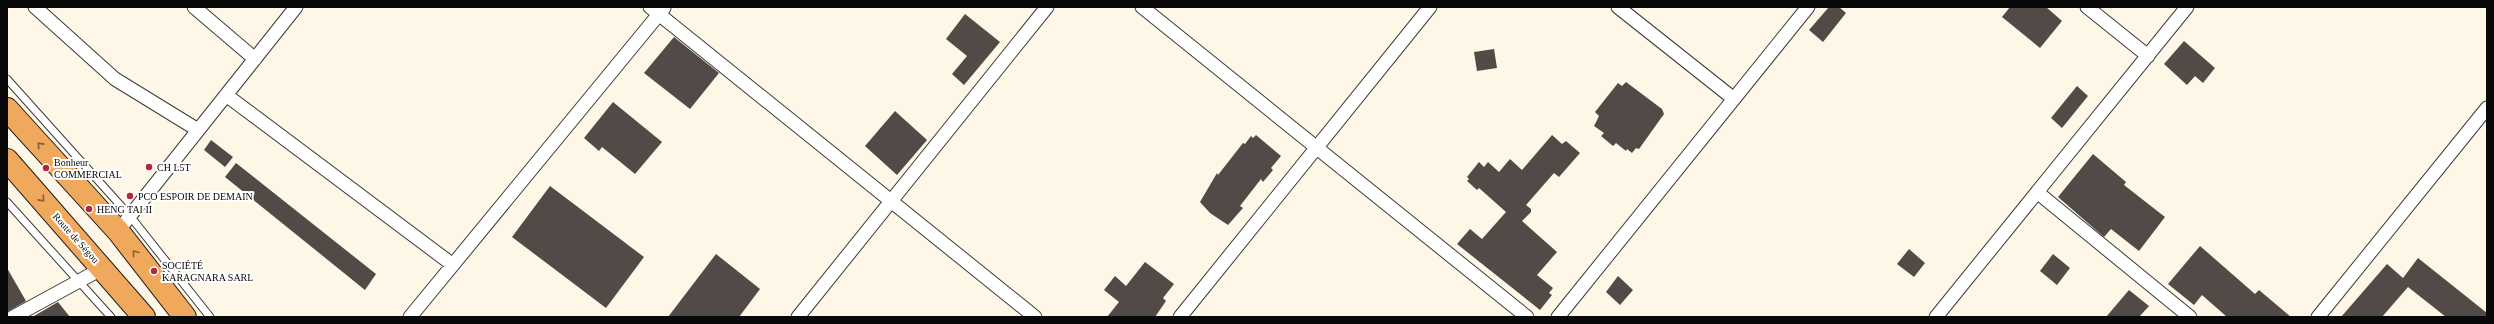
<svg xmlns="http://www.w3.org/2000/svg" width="2494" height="324" viewBox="0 0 2494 324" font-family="Georgia,serif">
<rect width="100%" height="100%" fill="#fef7e7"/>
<!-- building -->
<path fill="#514a46" d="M1829,7H1839L1846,13L1823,42L1809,30Z
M2010,7H2046L2062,21L2040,48L2002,17Z
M965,14L1000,42L964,85L952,74L967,56L946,39Z
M674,37L719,73L690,109L644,73Z
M2184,41L2215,68L2203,83L2195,76L2187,85L2164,64Z
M1494,49L1497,68L1477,71L1474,52Z
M1626,82L1662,109L1664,114L1639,149L1636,148L1632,153L1627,149L1626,151L1616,143L1613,146L1601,136L1604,133L1594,126L1599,116L1595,112L1618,83L1622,86Z
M2077,86L2088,96L2062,128L2051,118Z
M613,102L662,142L635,174L602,147L599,151L584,138Z
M895,111L927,140L897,175L865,146Z
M1256,135L1281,156L1271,168L1273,170L1263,182L1261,179L1240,206L1243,208L1228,225L1210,213L1200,202L1217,173L1218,175L1243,143L1245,144L1251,136L1253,138Z
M1552,135L1562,144L1566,141L1580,153L1559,177L1554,173L1526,205L1531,209V212L1522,221L1557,252L1537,275L1553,288L1549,293L1552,295L1540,310L1457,244L1470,229L1482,239L1506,212L1479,188L1477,190L1467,181L1469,179L1467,177L1479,162L1484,167L1488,162L1499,172L1510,159L1522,170Z
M211,140L233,157L225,167L204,150Z
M2093,154L2126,182L2124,185L2165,217L2139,251L2111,229L2104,237L2058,197Z
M236,163L376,274L365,290L225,177Z
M550,186L644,257L606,308L512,237Z
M2200,246L2255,294L2259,290L2291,317H2227L2202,295L2194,305L2168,284Z
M1909,249L1925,263L1914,277L1897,264Z
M716,254L760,289L739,317H668Z
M2053,254L2070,268L2057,285L2040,271Z
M2418,258L2487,313V317H2446L2408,287L2382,317H2341L2387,264L2403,278Z
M1145,262L1174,284L1163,298L1166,301L1155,317H1107L1119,302L1104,290L1115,276L1126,286Z
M7,268L26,301L7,312Z
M1618,276L1633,290L1620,305L1606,292Z
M2129,290L2149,306L2139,317H2106Z
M58,302L70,317H30L34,316Z"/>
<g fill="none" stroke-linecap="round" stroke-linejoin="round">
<defs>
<path id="service" d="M7,79L130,216L210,317
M7,202L111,317"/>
<path id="minor" d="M35,7L115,79L198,130
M194,7L255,59
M650,7L1035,317
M1142,7L1527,317
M1618,7L1734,99
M2087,7L2148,56
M226,95L453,265
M2037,192L2190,317
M118,231L296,7
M13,317L103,268
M410,317L664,8
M798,317L1047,7
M1180,317L1430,7
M1558,317L1808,7
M1936,317L2187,7
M2318,317L2487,108"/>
<path id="trunk" d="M7,109L118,231L185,317
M7,160L144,317"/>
</defs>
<!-- service casing -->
<use href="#service" stroke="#3c3c3c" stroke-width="9"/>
<!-- minor casing -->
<use href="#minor" stroke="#3c3c3c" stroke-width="15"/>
<!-- trunk casing -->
<use href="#trunk" stroke="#1a1a1a" stroke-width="24"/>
<!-- service -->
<use href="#service" stroke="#fff" stroke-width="7"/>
<!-- minor -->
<use href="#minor" stroke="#fff" stroke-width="13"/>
<!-- trunk -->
<use href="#trunk" stroke="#f0a85c" stroke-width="22"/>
</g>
<!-- one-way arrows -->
<defs><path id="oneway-chevron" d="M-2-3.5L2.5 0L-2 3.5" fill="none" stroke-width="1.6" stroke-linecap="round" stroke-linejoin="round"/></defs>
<g stroke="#886037">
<use href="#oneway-chevron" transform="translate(40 145) rotate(-132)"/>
<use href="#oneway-chevron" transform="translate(42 199) rotate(48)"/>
<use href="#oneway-chevron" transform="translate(135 253) rotate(-128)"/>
</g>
<!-- markers -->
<g fill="#b2293c" stroke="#fff" stroke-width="1.5">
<circle cx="149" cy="167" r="4"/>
<circle cx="46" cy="168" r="4"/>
<circle cx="130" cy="196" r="4"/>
<circle cx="89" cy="209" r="4"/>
<circle cx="154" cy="271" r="4"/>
</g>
<g text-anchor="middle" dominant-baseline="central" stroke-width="4" stroke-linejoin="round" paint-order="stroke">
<!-- poi labels -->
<g font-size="10" fill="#090909" stroke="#fff" text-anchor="start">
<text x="54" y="162">Bonheur<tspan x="54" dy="12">COMMERCIAL</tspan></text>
<text x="157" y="167">CH L5T</text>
<text x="138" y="196">PCO ESPOIR DE DEMAIN</text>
<text x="97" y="209">HENG TAI II</text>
<text x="162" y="265">SOCIÉTÉ<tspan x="162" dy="12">KARAGNARA SARL</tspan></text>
</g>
<!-- street labels -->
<g font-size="10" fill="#090909" stroke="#fff">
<text transform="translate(76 238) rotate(48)">Route de Ségou</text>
</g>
</g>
<!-- border -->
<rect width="2494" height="324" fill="none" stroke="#090909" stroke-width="16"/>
</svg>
